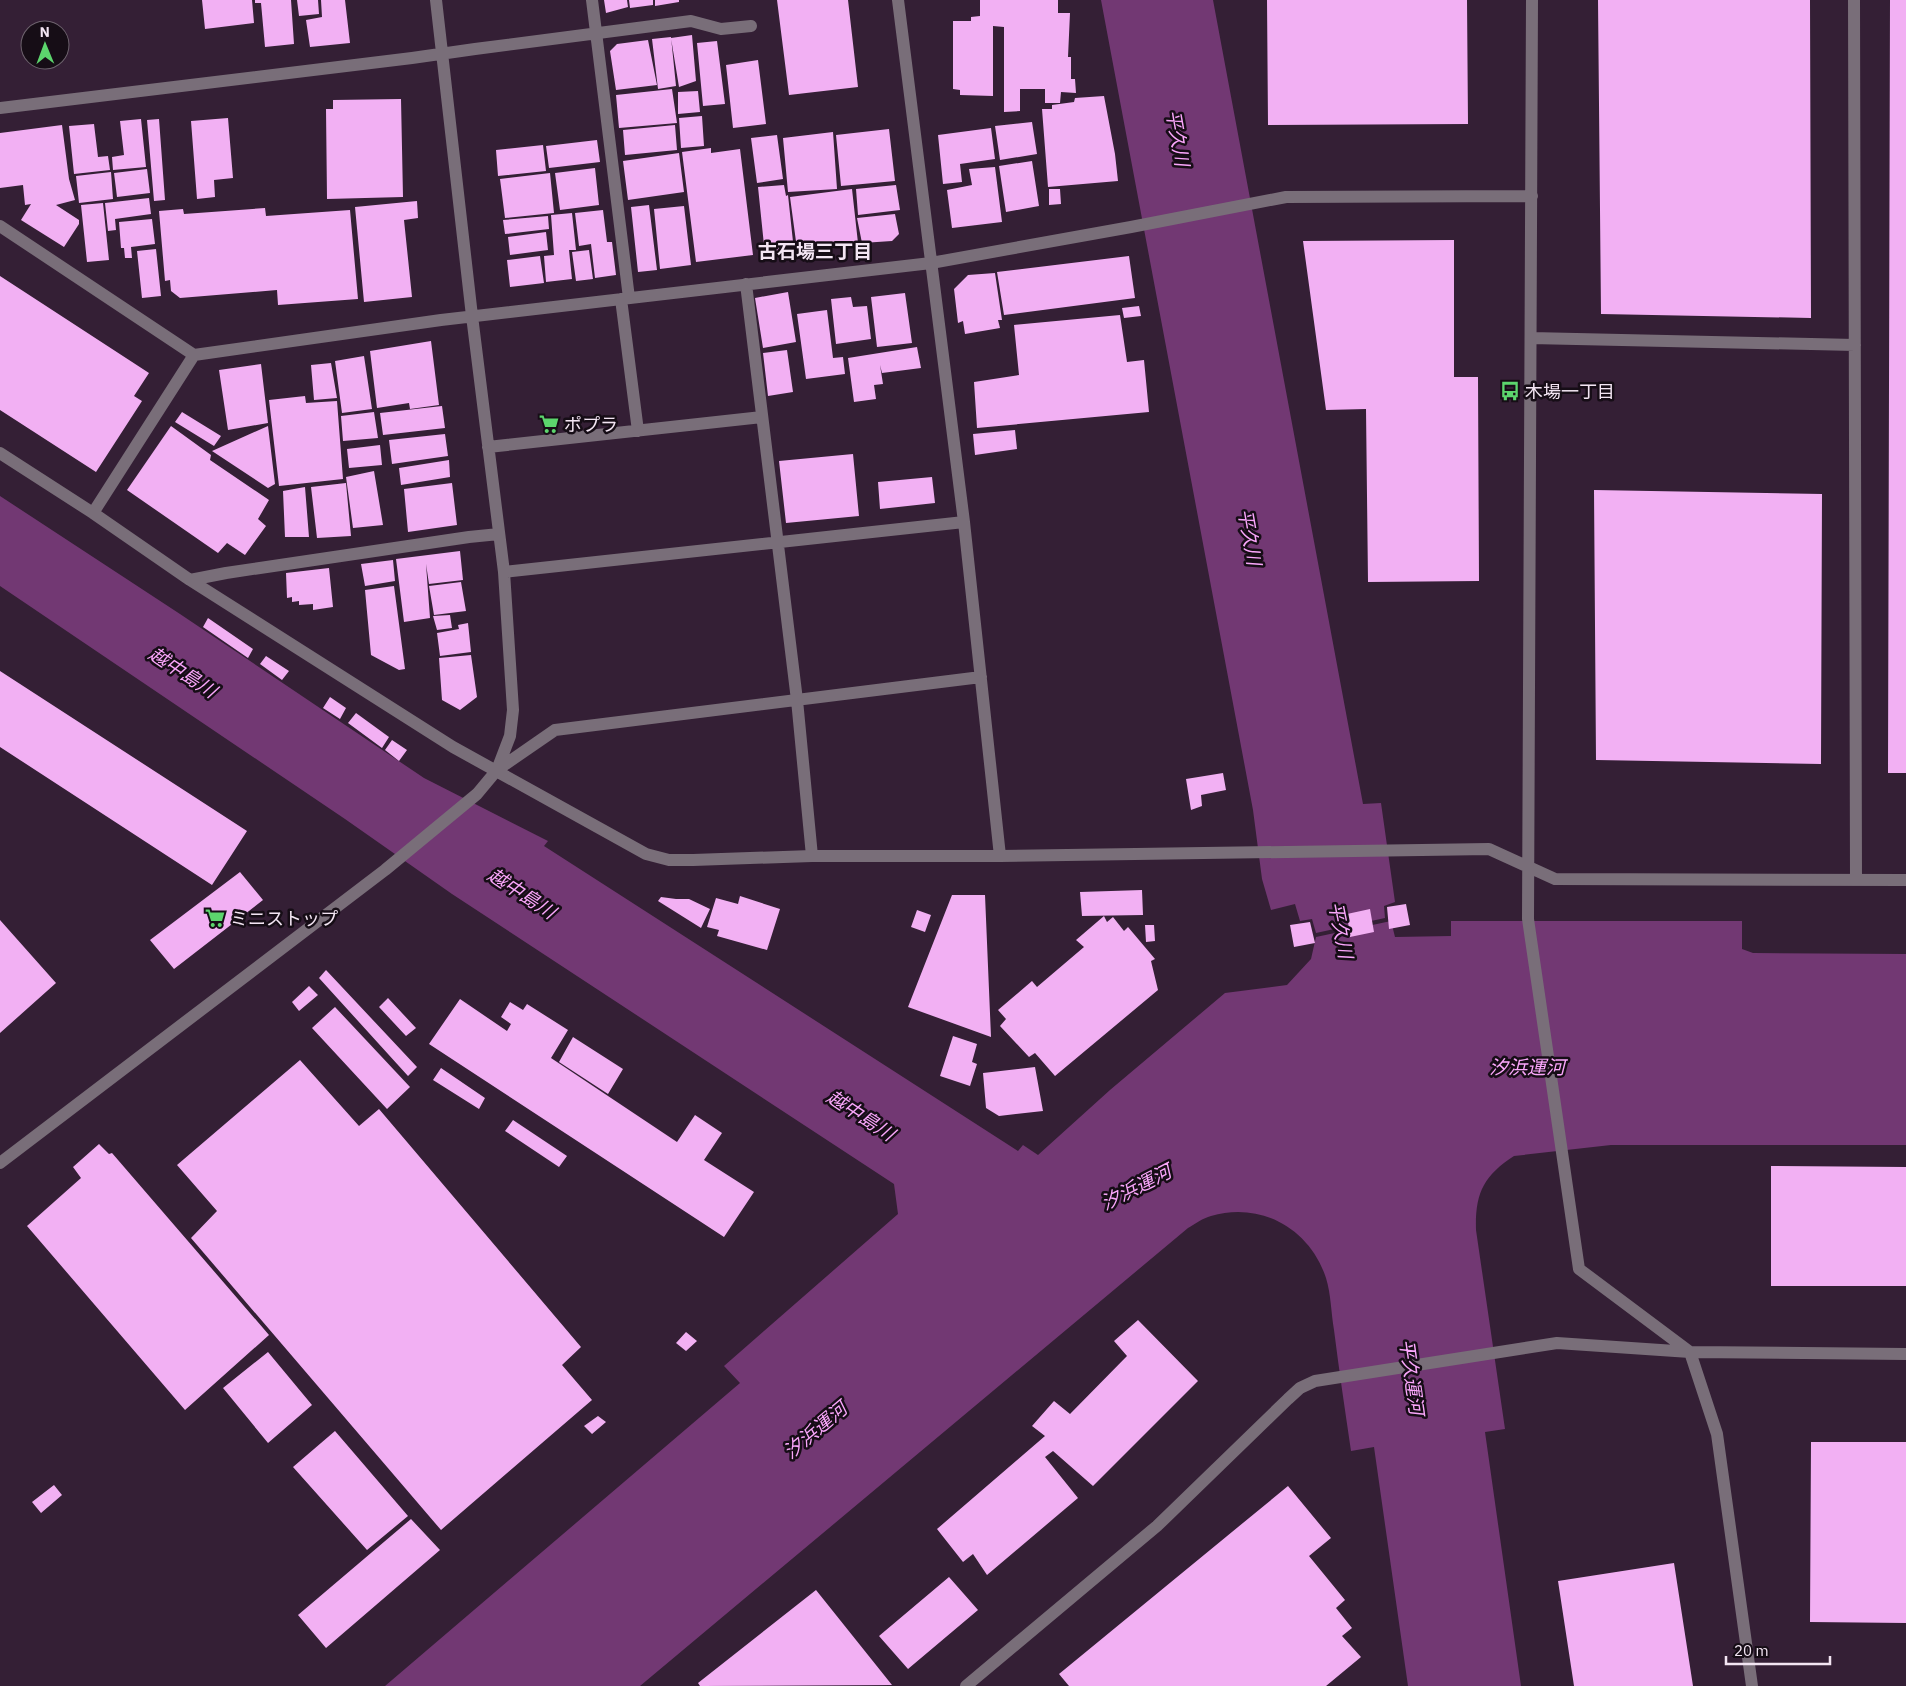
<svg xmlns="http://www.w3.org/2000/svg" width="1906" height="1686" viewBox="0 0 1906 1686" font-family="'IBM Plex Sans','Noto Sans JP',sans-serif">
<rect width="100%" height="100%" fill="#341f35"/>
<!-- water -->
<path fill="#723873" d="M1101,0H1213L1363,804L1381,803L1395,902L1384,906L1385,918L1316,933L1312,919L1300,921L1295,904L1271,910L1262,879L1253,810Z
M0,496L180,614L424,778L548,841L544,846L1018,1151L1023,1145L1038,1155L1110,1090L1225,993L1287,985L1311,959L1316,937L1391,921L1395,937L1451,936V921H1742V949L1753,953L1906,954V1145H1611L1514,1156C1483,1176 1475,1194 1476,1230L1505,1429L1485,1432L1521,1686H1408L1374,1447L1351,1451C1345,1410 1339,1370 1334,1330C1331,1313 1331,1294 1326,1278C1310,1229 1261,1201 1211,1216C1203,1218 1195,1224 1188,1228L640,1686H385L740,1383L724,1366L898,1214L894,1184L452,894L345,819L0,586Z"/>
<!-- building -->
<path fill="#f2b0f3" d="M202,0H252L254,23L205,29Z
M255,0H291L294,44L265,47L261,3H255Z
M297,0H318L319,14L299,16Z
M321,0H345L350,43L310,47L306,20L322,17Z
M604,0H627L628,7L606,13Z
M629,0H653V5L630,8Z
M655,0H679V2L655,6Z
M777,0H848L858,87L789,95Z
M980,0H1058V13H1070L1068,57H1071V79H1075L1076,93L1061,92L1060,103H1045V89H1020V111L1004,112V27L993,26V96L960,95V90L953,89V21H971V17L980,16Z
M1267,0H1467L1468,124L1268,125Z
M1598,0H1810L1811,318L1601,314Z
M1890,0H1906V773H1888Z
M692,35L696,81L679,87L671,38Z
M671,37L676,86L658,89L652,39Z
M648,40L657,85L616,90L610,51L617,44Z
M717,41L725,104L703,106L697,43Z
M758,60L766,124L733,128L726,65Z
M672,89L677,123L619,128L616,95Z
M698,91L700,112L678,114V92Z
M1104,96L1115,154L1118,181L1048,187L1042,109H1052V105L1074,102L1075,98Z
M401,99L403,197L327,199L326,109H333V100Z
M702,116L704,146L681,148L679,118Z
M228,118L233,178L214,180L215,197L197,199L191,121Z
M141,119L146,167L113,170L112,157L124,155L120,121Z
M159,119L165,200L154,201L147,120Z
M1032,122L1037,154L1000,160L995,126Z
M94,124L98,157L108,156L110,170L74,174L69,126Z
M62,125L69,179L75,200L56,205L79,220V224L64,247L21,220L31,204L25,205L23,185L0,188V133Z
M675,125L677,150L625,155L623,130Z
M991,128L995,159L960,164L962,182L943,184L938,135Z
M889,129L895,181L841,186L836,135Z
M833,132L837,189L788,192L783,138Z
M777,135L783,179L757,183L751,138Z
M597,140L600,162L549,168L546,146Z
M543,145L546,171L498,176L496,150Z
M711,148V153L740,149L753,255L696,262L682,152Z
M679,153L684,192L628,200L623,161Z
M1032,161L1039,206L1006,212L999,166Z
M995,167L1002,222L952,228L947,190L972,185L969,169Z
M595,168L599,205L560,210L555,173Z
M147,169L150,193L117,197L114,173Z
M111,172L113,199L79,203L76,176Z
M550,173L554,213L505,218L500,179Z
M784,185L786,196L788,195L794,251L765,255L758,187Z
M896,185L900,210L858,215L856,189Z
M852,189L858,243L797,249L790,197Z
M1049,189H1060L1061,204L1049,205Z
M149,198L151,214L115,219L116,230L108,231L105,203Z
M417,201L418,218L404,220L412,297L364,302L355,207Z
M103,203L109,260L87,262L81,205Z
M649,205L657,270L638,272L631,207Z
M684,206L691,265L660,269L654,209Z
M265,208L266,216L350,210L358,299L278,305L277,290L180,298L171,291L170,280L165,281L159,211L183,209L184,214Z
M603,210L607,242H612L616,275L595,278L591,244L579,246L575,213Z
M572,213L576,250H569L572,279L546,282L544,256L554,255L551,215Z
M895,214L899,234L892,241L862,243L857,218Z
M548,216L549,229L505,234L503,220Z
M152,219L155,244L131,247L132,258H125L124,248H121L119,222Z
M546,232L548,250L510,255L508,237Z
M1454,240V377H1478L1479,581L1368,582L1366,409L1326,410L1303,241Z
M156,249L161,296L142,298L137,251Z
M589,250L593,279L576,281L572,252Z
M540,256L544,283L510,287L507,260Z
M1129,256L1135,298L1004,315L997,272Z
M995,273L1002,320H998L1000,328L965,334L963,321L958,323L954,289L968,275Z
M0,276L149,373L134,396L142,401L96,472L0,410Z
M788,292L796,342L763,348L755,298Z
M905,293L912,343L877,347L871,297Z
M851,297L853,307L867,306L871,339L836,344L831,299Z
M1139,306L1141,316L1124,318L1122,308Z
M827,310L833,358L843,357L845,374L806,379L797,314Z
M1120,315L1127,362L1144,360L1149,412L977,428L974,382L1019,375L1014,325Z
M431,341L439,405L410,409L409,403L377,408L370,351Z
M917,347L921,368L882,373L880,365L883,384L874,385L876,399L854,402L848,358Z
M787,350L793,392L768,396L763,353Z
M364,356L372,409L342,413L335,361Z
M331,363L337,398L314,400L311,365Z
M261,364L268,423L228,430L219,370Z
M305,396L306,403L337,401L343,479L279,486L269,400Z
M442,406L445,428L383,435L380,413Z
M182,412L221,436L214,446L175,422Z
M374,412L378,438L343,441L341,416Z
M171,426L211,455L210,460L269,500L258,519L266,526L245,555L227,543L218,553L127,490Z
M268,426L275,484L268,488L212,451Z
M1015,430L1017,449L975,455L973,434Z
M445,434L448,456L392,464L389,440Z
M380,445L382,465L349,468L347,449Z
M853,454L859,516L786,523L779,461Z
M449,460L450,477L401,485L399,468Z
M374,471L383,525L353,528L346,477Z
M932,477L935,503L880,509L878,482Z
M346,483L351,536L317,538L311,487Z
M452,483L457,525L408,532L404,489Z
M305,487L309,537H285L283,491Z
M1594,490L1822,494L1821,764L1596,760Z
M460,551L463,580L429,584L426,564L430,618L404,622L396,559Z
M393,560L395,581L365,586L361,564Z
M329,568L333,607L313,610V604L299,605V601L292,602V597L287,598L286,573Z
M461,582L466,611L434,615L429,586Z
M394,586L405,669L399,670L371,655L365,590Z
M450,615L452,628L437,630L433,616Z
M208,618L253,649L248,658L203,627Z
M468,623L471,652L440,656L437,633L459,629L458,625Z
M471,655L477,697L460,710L442,700L439,658Z
M266,656L289,671L282,680L260,664Z
M0,671L247,831L212,885L0,747Z
M330,697L346,708L340,719L323,708Z
M356,713L389,737L382,748L348,723Z
M392,740L407,750L399,761L385,750Z
M1223,773L1226,790L1201,795L1202,806L1191,810L1186,779Z
M240,872L263,900L174,969L150,940Z
M1142,890L1143,915L1082,916L1080,892Z
M952,895H985L991,1037L908,1007Z
M740,896L780,909L767,950L717,936L719,930L707,927L716,898L738,904Z
M661,897L676,899H689L710,909L701,928L658,901Z
M1406,904L1410,925L1389,929L1387,907Z
M1370,909L1374,932L1350,937L1347,914Z
M917,910L931,915L925,932L911,927Z
M1104,916L1107,922L1113,917L1124,931L1128,927L1155,959L1151,961L1158,990L1055,1076L1035,1053L1029,1057L1000,1026L1006,1019L998,1010L1032,981L1037,987L1084,947L1076,940Z
M0,920L56,983L0,1033Z
M1310,922L1315,943L1294,947L1290,925Z
M1145,925H1154L1155,941L1146,942Z
M326,970L417,1067L408,1076L319,978Z
M309,986L318,995L299,1011L292,1002Z
M388,998L416,1028L406,1036L379,1007Z
M460,999L507,1031L511,1024L501,1017L510,1002L523,1010L527,1004L568,1030L551,1058L677,1142L695,1115L722,1133L704,1160L754,1192L724,1237L429,1044Z
M335,1007L410,1087L387,1109L312,1028Z
M953,1036L977,1044L972,1062L977,1064L970,1086L940,1076Z
M573,1037L623,1069L608,1094L559,1062Z
M300,1060L359,1126L379,1109L581,1347L562,1365L592,1400L441,1530L191,1238L217,1211L177,1165Z
M1035,1067L1043,1111L999,1116L986,1108L983,1073Z
M441,1068L485,1098L479,1109L433,1080Z
M513,1120L567,1156L559,1167L505,1131Z
M99,1144L109,1154L112,1153L269,1335L185,1410L27,1226L81,1178L73,1167Z
M1771,1166L1906,1167V1286H1771Z
M1138,1320L1198,1381L1093,1486L1053,1451L1045,1457L1078,1498L987,1575L973,1554L963,1562L937,1529L1045,1436L1032,1426L1054,1401L1070,1414L1127,1356L1114,1341Z
M686,1332L697,1341L686,1351L676,1343Z
M268,1352L312,1405L268,1443L223,1388Z
M598,1416L606,1422L592,1434L584,1426Z
M335,1431L408,1516L367,1550L293,1467Z
M1811,1442H1906V1623L1810,1622Z
M54,1485L62,1495L41,1513L32,1502Z
M1288,1486L1331,1538L1309,1556L1345,1600L1336,1608L1352,1628L1342,1636L1361,1657L1326,1686H1069L1059,1674Z
M411,1519L440,1550L326,1648L298,1615Z
M1674,1563L1693,1686H1574L1558,1581Z
M949,1577L978,1610L908,1669L879,1636Z
M816,1590L892,1685L700,1686L698,1683Z"/>
<g fill="none" stroke-linecap="round" stroke-linejoin="round">
<!-- minor -->
<path stroke="#796e79" stroke-width="12" d="M592,0L629,298
M898,0L964,522L1000,856
M1532,0L1528,919L1579,1269L1690,1352L1717,1434L1752,1686
M1854,0L1856,880
M0,108L412,58L475,49L691,21L721,29L751,26
M0,226L194,355
M746,284L797,700L812,856
M621,299L638,431
M1531,338L1855,345
M488,447L762,417
M0,453L93,513L190,580L453,747L646,854L669,860H693L812,856H1000L1489,849L1555,879L1906,880
M93,513L194,355L441,320L931,263L1131,227L1286,197L1532,196
M504,572L964,522
M190,580L226,573L469,537L499,534
M497,770L555,730L981,677
M0,1163L385,870L477,794L497,770L510,736L513,710L504,572L472,316L436,0
M966,1686L1157,1526L1288,1399L1300,1388L1315,1381L1557,1343L1690,1352L1906,1354"/>
</g>
<!-- icons -->
<defs>
<symbol id="bus-bare" viewBox="-9 -9 18 18"><path d="M-5-6H5V4H4V6H2V4H-2V6H-4V4H-5ZM-3.5-4V0h7V-4ZM-3.5 1.2v1.5H-2V1.2ZM2 1.2v1.5H3.5V1.2Z" fill="#5cd56d" stroke="#160d16" stroke-width="2.5" paint-order="stroke"/></symbol>
<symbol id="supermarket-bare" viewBox="-9 -9 18 18"><path d="M-6-5.5h2.5l.6 2H6L4.5 2H-2.5L-4.4-4H-6ZM-1.5 3.2a1.3 1.3 0 1 0 .1 0ZM3 3.2a1.3 1.3 0 1 0 .1 0Z" fill="#5cd56d" stroke="#160d16" stroke-width="2.5" paint-order="stroke"/></symbol>
</defs>
<g fill-rule="evenodd">
<use href="#bus-bare" x="1496" y="377" width="28" height="28"/>
<use href="#supermarket-bare" x="535" y="410" width="28" height="28"/>
<use href="#supermarket-bare" x="201" y="904" width="28" height="28"/>
</g>
<g text-anchor="middle" dominant-baseline="central" stroke-width="5" stroke-linejoin="round" paint-order="stroke">
<!-- poi labels -->
<g font-size="18" fill="#f3e5f3" stroke="#160d16" text-anchor="start">
<text x="1525" y="391">木場一丁目</text>
<text x="564" y="424">ポプラ</text>
<text x="230" y="918">ミニストップ</text>
</g>
<!-- water labels -->
<g font-size="19" font-style="italic" fill="#faa6fb" stroke="#160d16">
<text transform="translate(1178 138) rotate(80)">平久川</text>
<text transform="translate(1250 537) rotate(80)">平久川</text>
<text transform="translate(183 672) rotate(33)">越中島川</text>
<text transform="translate(522 893) rotate(33)">越中島川</text>
<text transform="translate(1341 930) rotate(79)">平久川</text>
<text x="1527" y="1067">汐浜運河</text>
<text transform="translate(861 1115) rotate(33)">越中島川</text>
<text transform="translate(1136 1187) rotate(-27)">汐浜運河</text>
<text transform="translate(1412 1377) rotate(82)">平久運河</text>
<text transform="translate(815 1430) rotate(-40)">汐浜運河</text>
</g>
<!-- neighbourhood labels -->
<g font-size="19" font-weight="bold" fill="#f3e5f3" stroke="#160d16">
<text x="815" y="251">古石場三丁目</text>
</g>
</g>
<!-- north arrow -->
<g transform="translate(45 45) rotate(359)"><circle r="24" fill="#160d16" stroke="#6e636e"/>
<path d="M0-4L9 19L0 12L-9 19Z" fill="#5cd56d"/>
<text y="-8" font-size="14" font-weight="bold" text-anchor="middle" fill="#f3e5f3">N</text>
</g>
<!-- scale -->
<path d="M1726 1656v8h104v-8" fill="none" stroke="#f3e5f3" stroke-width="2.5"/>
<text x="1734" y="1656" font-size="15" fill="#f3e5f3" stroke="#160d16" stroke-width="4" paint-order="stroke">20 m</text>
</svg>
